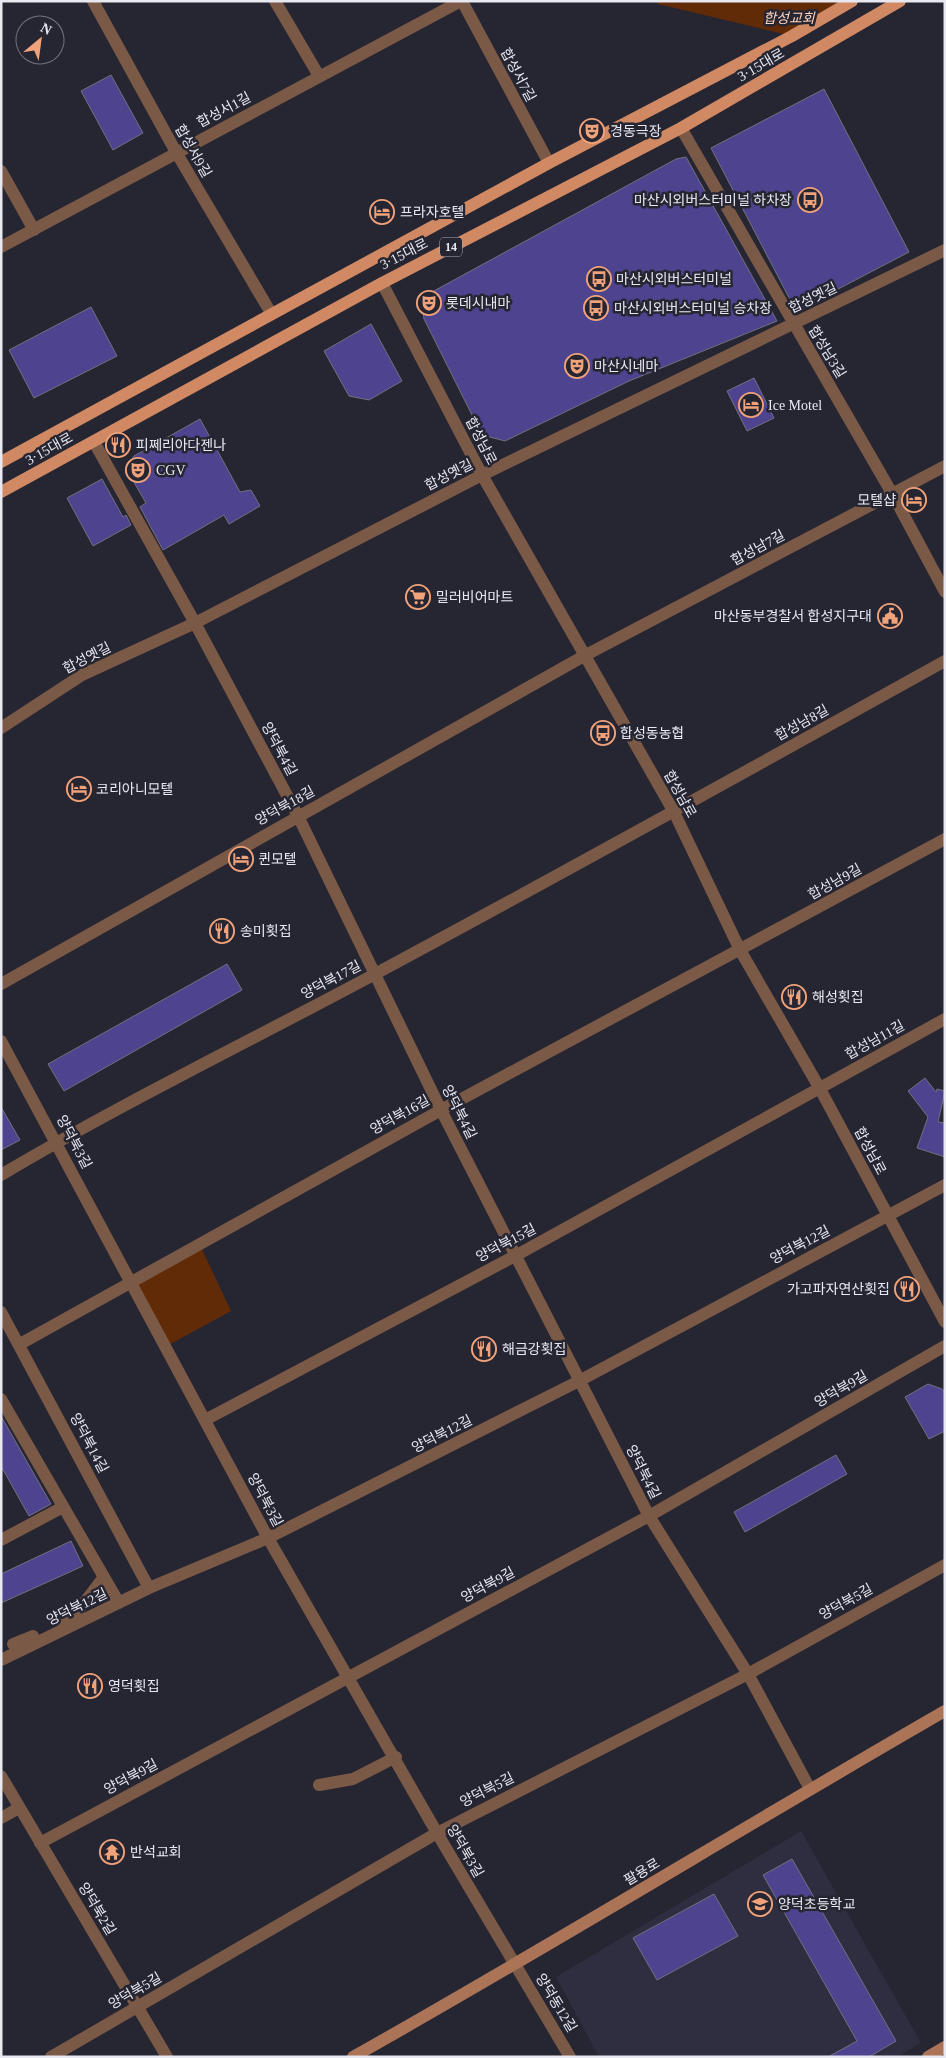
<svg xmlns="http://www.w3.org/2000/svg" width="946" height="2058" viewBox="0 0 946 2058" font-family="'Times New Roman','Noto Sans KR',serif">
<rect width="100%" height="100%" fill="#262532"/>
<!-- built -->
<path fill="#2f2e40" d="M801,1831L921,2043L897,2057H599L556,1977Z"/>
<!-- green -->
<path fill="#622b07" d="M656,1H852L792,36L658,4Z
M199,1243L231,1311L165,1347L130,1282Z"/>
<!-- building -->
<path fill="#4e438e" stroke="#717180" d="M111,75L143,133L113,150L81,91Z
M824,89L909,252L796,311L711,148Z
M686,157L777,321L629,381L505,441L482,435L424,319L421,298L676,159Z
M91,307L117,356L34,398L9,350Z
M371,324L402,381L369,400L349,396L324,351Z
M754,378L774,418L747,431L727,391Z
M200,419L240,492L251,490L260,506L229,524L224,515L163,550L140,507L146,503L128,472L129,463L134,456Z
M102,479L123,517L126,515L131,525L93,546L67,498Z
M227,964L242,990L64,1091L48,1064Z
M925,1078L936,1092L937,1089L945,1091L938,1122L945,1123V1157L917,1148L928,1117L908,1091Z
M1,1107L20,1140L1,1150Z
M928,1384L942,1389L945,1393V1431L929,1439L905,1397Z
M1,1416L51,1504L29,1516L1,1466Z
M836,1455L847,1474L745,1532L734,1512Z
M71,1541L83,1566L1,1603V1574Z
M792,1859L896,2041L869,2057H828L857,2041L763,1875Z
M714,1894L738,1936L657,1980L633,1938Z"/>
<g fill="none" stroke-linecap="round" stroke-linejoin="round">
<!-- street -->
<path stroke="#7b5947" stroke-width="12" d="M93,1L176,152L271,313
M275,1L319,76
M462,1L549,163
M681,128L893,495L945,592
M1,171L34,230
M1,247L461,1
M382,283L482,475L674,812L740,950L819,1087L945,1322
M94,442L195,623L298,816L441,1110L649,1516L748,1674L810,1789
M1,728L82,675L195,623L482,475L945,250
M1,984L584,656L945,466
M1,1041L268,1538L437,1833L570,2057
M1,1175C124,1102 252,1040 377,973C567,871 756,766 945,661
M1,1312L149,1588
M20,1344L441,1110L945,839
M1,1399L119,1603
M205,1420L515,1256L945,1019
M1,1540L63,1507
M63,1623L72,1619L104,1577
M13,1644L33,1636
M1,1660L149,1588L268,1538L579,1381L945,1185
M1,1776L167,2057
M319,1785L353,1779L396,1757
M1,1818L19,1808
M40,1843L649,1516L945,1346
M51,2057L437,1833L748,1674L945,1565"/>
<!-- secondary -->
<path stroke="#ab7457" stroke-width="12" d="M353,2057C552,1945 747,1825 945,1711
M928,2057L945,2047"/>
<!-- primary -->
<path stroke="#d08963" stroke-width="12" d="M1,462L549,163L792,36L852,1
M1,492L382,283L681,128L900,1"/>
</g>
<!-- icons -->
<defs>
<symbol id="theatre-ring" viewBox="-11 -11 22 22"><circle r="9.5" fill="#262532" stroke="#f0a27a" stroke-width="1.5"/><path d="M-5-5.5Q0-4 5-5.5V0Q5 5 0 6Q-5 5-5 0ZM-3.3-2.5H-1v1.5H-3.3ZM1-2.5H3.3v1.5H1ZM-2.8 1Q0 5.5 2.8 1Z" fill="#f0a27a"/></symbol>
<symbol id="bus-ring" viewBox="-11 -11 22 22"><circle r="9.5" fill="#262532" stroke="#f0a27a" stroke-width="1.5"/><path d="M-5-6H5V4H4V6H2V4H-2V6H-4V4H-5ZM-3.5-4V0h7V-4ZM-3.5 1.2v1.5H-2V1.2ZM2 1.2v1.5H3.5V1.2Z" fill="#f0a27a"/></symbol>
<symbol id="hotel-ring" viewBox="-11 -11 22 22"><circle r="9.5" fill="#262532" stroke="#f0a27a" stroke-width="1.5"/><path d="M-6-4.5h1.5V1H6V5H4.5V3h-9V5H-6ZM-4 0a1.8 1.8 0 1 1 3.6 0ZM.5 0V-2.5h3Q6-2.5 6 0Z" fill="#f0a27a"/></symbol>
<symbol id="restaurant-ring" viewBox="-11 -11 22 22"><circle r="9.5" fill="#262532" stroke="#f0a27a" stroke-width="1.5"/><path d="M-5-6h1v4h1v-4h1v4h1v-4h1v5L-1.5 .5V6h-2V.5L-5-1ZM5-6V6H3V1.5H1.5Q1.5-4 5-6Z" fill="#f0a27a"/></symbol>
<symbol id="supermarket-ring" viewBox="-11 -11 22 22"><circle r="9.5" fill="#262532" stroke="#f0a27a" stroke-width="1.5"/><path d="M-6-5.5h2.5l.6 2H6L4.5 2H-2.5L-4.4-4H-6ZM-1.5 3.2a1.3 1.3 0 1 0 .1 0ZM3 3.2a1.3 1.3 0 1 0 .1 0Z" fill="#f0a27a"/></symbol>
<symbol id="civic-ring" viewBox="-11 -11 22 22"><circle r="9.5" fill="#262532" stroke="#f0a27a" stroke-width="1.5"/><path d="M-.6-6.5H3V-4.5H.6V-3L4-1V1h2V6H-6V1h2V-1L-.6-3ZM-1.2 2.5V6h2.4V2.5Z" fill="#f0a27a"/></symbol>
<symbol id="temple-ring" viewBox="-11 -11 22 22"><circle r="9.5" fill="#262532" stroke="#f0a27a" stroke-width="1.5"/><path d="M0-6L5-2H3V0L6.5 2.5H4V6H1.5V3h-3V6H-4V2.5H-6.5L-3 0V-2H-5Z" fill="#f0a27a"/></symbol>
<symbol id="school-ring" viewBox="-11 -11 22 22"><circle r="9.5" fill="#262532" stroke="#f0a27a" stroke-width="1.5"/><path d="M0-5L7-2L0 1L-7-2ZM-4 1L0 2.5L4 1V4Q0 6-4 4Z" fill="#f0a27a"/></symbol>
</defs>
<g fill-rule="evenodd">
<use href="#theatre-ring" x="578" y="117" width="28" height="28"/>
<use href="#bus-ring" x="796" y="186" width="28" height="28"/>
<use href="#hotel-ring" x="368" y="198" width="28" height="28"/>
<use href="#bus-ring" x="585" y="265" width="28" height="28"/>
<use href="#theatre-ring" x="415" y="289" width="28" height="28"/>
<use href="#bus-ring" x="582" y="294" width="28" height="28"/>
<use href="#theatre-ring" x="563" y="352" width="28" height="28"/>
<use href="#hotel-ring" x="737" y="391" width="28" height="28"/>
<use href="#restaurant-ring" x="104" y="431" width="28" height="28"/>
<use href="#theatre-ring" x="124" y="456" width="28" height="28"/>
<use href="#hotel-ring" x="900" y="486" width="28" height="28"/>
<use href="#supermarket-ring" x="404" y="583" width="28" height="28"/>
<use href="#civic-ring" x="876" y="602" width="28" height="28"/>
<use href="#bus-ring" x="589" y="719" width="28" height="28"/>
<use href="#hotel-ring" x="65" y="775" width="28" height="28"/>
<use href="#hotel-ring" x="227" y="845" width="28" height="28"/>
<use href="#restaurant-ring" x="208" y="917" width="28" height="28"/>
<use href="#restaurant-ring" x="780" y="983" width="28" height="28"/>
<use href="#restaurant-ring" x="893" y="1275" width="28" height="28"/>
<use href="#restaurant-ring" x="470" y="1335" width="28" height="28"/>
<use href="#restaurant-ring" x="76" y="1672" width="28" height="28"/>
<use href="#temple-ring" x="98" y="1838" width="28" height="28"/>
<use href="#school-ring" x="746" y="1890" width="28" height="28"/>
</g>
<g text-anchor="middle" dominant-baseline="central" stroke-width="5" stroke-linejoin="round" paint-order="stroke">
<!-- shield labels -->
<rect fill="#262532" stroke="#aeaeb7" stroke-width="1" x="440" y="237.5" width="22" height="19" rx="4"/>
<g font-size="12" font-weight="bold" fill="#e8e8f0">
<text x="451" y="247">14</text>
</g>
<!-- park labels -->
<g font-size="14" font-style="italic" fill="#ffd2bb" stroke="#262532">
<text x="789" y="18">합성교회</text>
</g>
<!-- street labels -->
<g font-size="14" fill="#e8e8f0" stroke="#262532">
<text transform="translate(761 65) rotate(-30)">3·15대로</text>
<text transform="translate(518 75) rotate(62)">합성서7길</text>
<text transform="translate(224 110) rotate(-28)">합성서1길</text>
<text transform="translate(193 151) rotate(60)">합성서9길</text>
<text transform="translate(404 254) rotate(-27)">3·15대로</text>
<text transform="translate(813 298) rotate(-26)">합성옛길</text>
<text transform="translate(827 352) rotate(59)">합성남3길</text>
<text transform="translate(481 441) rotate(63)">합성남로</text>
<text transform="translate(49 449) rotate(-29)">3·15대로</text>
<text transform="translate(449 475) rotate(-27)">합성옛길</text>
<text transform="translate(758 548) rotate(-28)">합성남7길</text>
<text transform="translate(87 658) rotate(-27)">합성옛길</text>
<text transform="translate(802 723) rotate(-29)">합성남8길</text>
<text transform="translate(279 749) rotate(62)">양덕북4길</text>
<text transform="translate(680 794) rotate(61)">합성남로</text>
<text transform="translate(285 806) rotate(-29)">양덕북18길</text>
<text transform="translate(835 882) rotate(-29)">합성남9길</text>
<text transform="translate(331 980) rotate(-28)">양덕북17길</text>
<text transform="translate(875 1040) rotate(-29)">합성남11길</text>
<text transform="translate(459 1112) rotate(63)">양덕북4길</text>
<text transform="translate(400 1115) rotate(-29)">양덕북16길</text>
<text transform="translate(74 1142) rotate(62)">양덕북3길</text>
<text transform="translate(870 1151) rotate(62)">합성남로</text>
<text transform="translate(506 1243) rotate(-28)">양덕북15길</text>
<text transform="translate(800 1245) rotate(-28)">양덕북12길</text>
<text transform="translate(841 1389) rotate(-30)">양덕북9길</text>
<text transform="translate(442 1434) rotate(-27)">양덕북12길</text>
<text transform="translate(89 1443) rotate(62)">양덕북14길</text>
<text transform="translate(643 1472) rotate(63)">양덕북4길</text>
<text transform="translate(265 1500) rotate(62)">양덕북3길</text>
<text transform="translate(488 1585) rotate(-28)">양덕북9길</text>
<text transform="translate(846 1602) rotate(-29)">양덕북5길</text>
<text transform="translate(77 1607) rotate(-26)">양덕북12길</text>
<text transform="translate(131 1777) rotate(-28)">양덕북9길</text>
<text transform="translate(487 1790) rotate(-27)">양덕북5길</text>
<text transform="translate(465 1851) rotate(60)">양덕북3길</text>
<text transform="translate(642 1872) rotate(-31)">팔용로</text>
<text transform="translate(97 1909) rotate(59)">양덕북2길</text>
<text transform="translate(135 1991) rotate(-30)">양덕북5길</text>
<text transform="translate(556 2003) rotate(59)">양덕동12길</text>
</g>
<!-- poi labels -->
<g font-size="14" fill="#e8e8f0" stroke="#262532" text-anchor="start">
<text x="610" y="131">경동극장</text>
<text x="792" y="200" text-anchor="end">마산시외버스터미널 하차장</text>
<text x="400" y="212">프라자호텔</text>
<text x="616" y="279">마산시외버스터미널</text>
<text x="446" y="303">롯데시내마</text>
<text x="614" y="308">마산시외버스터미널 승차장</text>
<text x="594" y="366">마산시네마</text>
<text x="768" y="405">Ice Motel</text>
<text x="136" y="445">피쩨리아다젠나</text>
<text x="156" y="470">CGV</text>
<text x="896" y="500" text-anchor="end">모텔샵</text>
<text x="436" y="597">밀러비어마트</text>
<text x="872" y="616" text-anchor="end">마산동부경찰서 합성지구대</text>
<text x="620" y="733">합성동농협</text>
<text x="96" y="789">코리아니모텔</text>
<text x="258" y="859">퀸모텔</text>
<text x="240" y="931">송미횟집</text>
<text x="812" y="997">해성횟집</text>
<text x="890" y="1289" text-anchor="end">가고파자연산횟집</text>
<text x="502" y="1349">해금강횟집</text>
<text x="108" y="1686">영덕횟집</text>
<text x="130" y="1852">반석교회</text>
<text x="778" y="1904">양덕초등학교</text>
</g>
</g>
<!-- border -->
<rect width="946" height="2058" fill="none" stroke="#e8e8f0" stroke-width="5"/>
<!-- north arrow -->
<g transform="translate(40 40) rotate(29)"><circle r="24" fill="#262532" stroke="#74737e"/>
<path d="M0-4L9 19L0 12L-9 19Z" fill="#f0a27a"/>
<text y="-8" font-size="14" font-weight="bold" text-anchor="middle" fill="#e8e8f0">N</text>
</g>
</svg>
